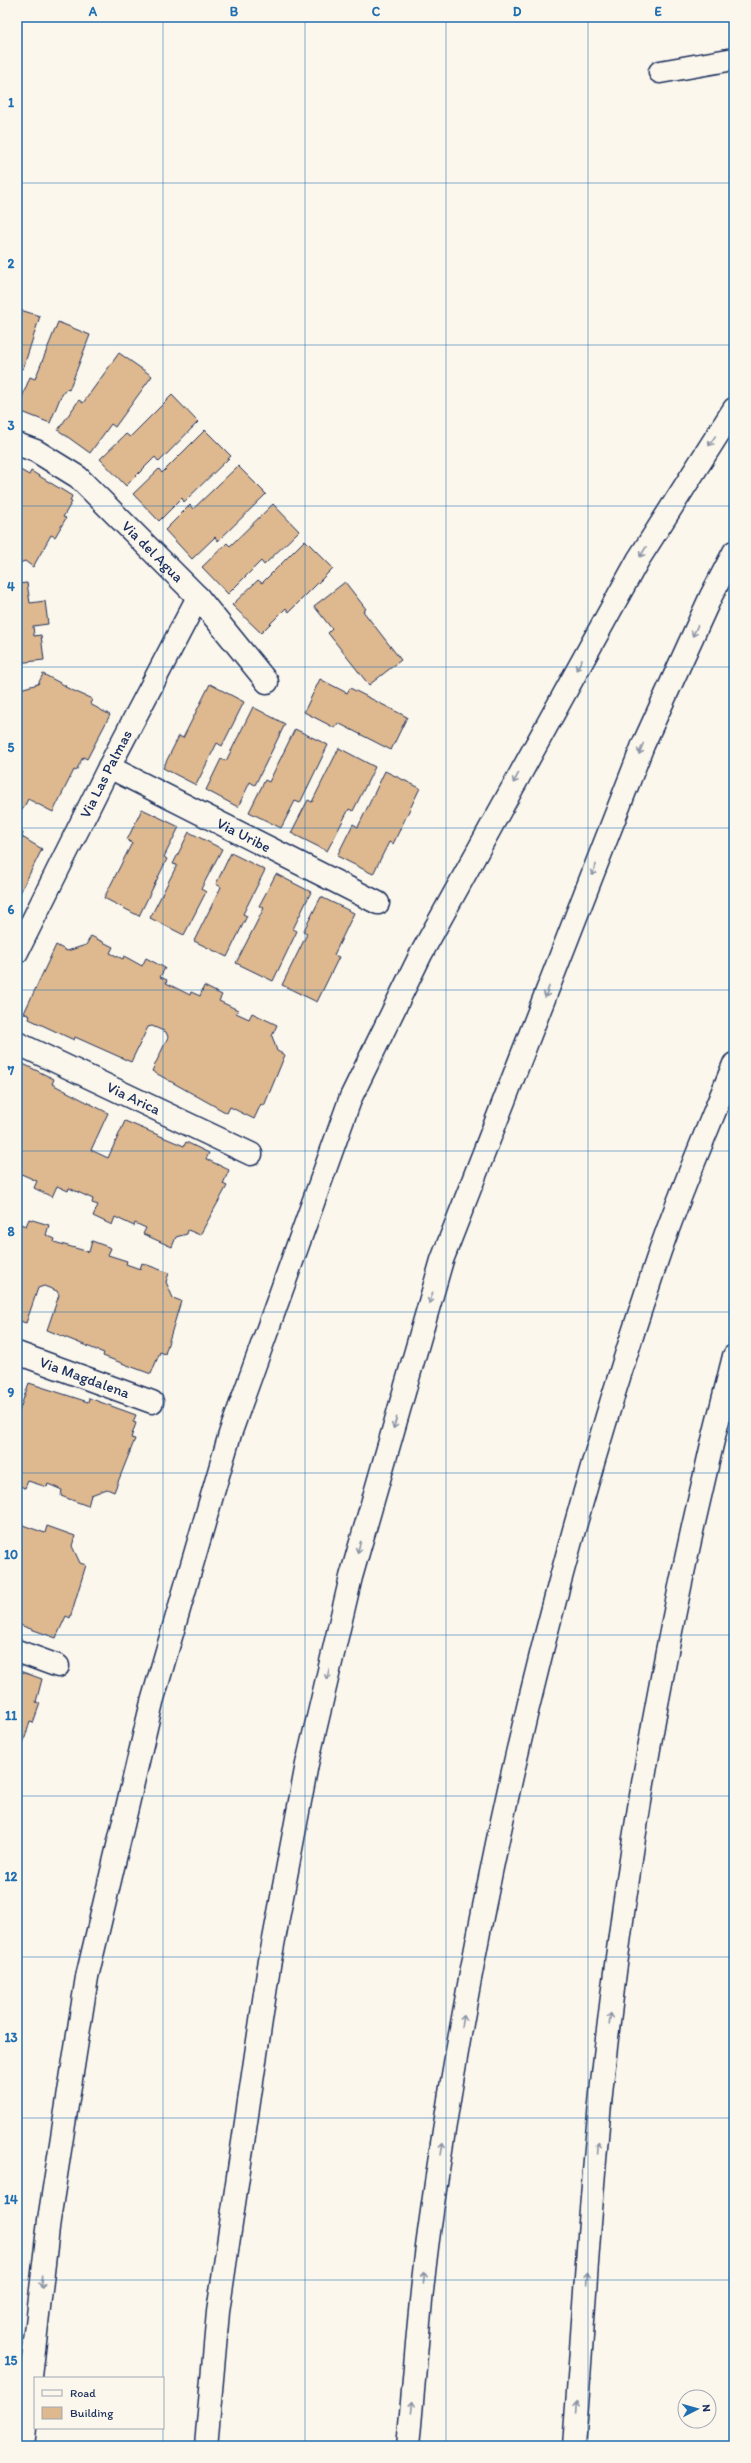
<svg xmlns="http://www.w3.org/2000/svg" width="751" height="2463" viewBox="0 0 751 2463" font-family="Itim,sans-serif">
<rect width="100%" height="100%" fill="#fbf7ec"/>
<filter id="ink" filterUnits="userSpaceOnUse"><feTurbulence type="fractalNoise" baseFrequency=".025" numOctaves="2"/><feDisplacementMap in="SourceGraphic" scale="8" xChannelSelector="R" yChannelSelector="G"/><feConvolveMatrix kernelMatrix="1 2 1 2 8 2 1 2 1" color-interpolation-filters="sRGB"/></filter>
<g filter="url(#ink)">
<!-- building -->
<path fill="#deb88f" stroke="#1b2f5e" d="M17,309L40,316L23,369L20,367L17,376Z
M58,322L90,335L69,390L66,389L60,398L50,423L17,410L30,377L35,379Z
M119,353L152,376L115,427L111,424L90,453L58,430L79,400L83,403Z
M172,395L198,422L159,462L155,457L126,486L100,459L126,434L130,437Z
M205,430L231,456L184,502L182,498L159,521L133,494L159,469L162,473Z
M238,466L266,494L218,541L215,537L192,559L165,530L190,505L193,509Z
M17,468L29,475L31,471L72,496L70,501L72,502L63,517L66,518L55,537L51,535L33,567L25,561L17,564Z
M273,504L299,531L264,565L261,561L228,594L202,567L227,543L230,546Z
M305,540L333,568L289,612L286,608L261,633L232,605L258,580L262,583Z
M345,582L366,609L363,611L401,660L369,685L328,633L332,629L314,606Z
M27,583L30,603L45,601L48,624L33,626L34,636L41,635L44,660L17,663V584Z
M43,674L66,686L65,687L92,699L90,704L110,715L87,759L83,757L76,771L74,770L53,812L28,799L23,809L17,806V687L20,689L38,684Z
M320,679L347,693L350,688L407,717L391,750L338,723L335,728L304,712Z
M210,684L244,702L222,746L217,743L196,785L163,768L179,736L183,738Z
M253,707L285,724L255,785L250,782L238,807L206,790L221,759L226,761Z
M295,729L328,745L300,803L295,801L281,828L249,812L265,780L269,782Z
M339,748L375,767L353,811L349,809L327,851L291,833L308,800L312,802Z
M385,771L420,788L393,844L389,842L373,874L337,856L353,824L358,827Z
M142,809L179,827L164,857L167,859L139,916L104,898L132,843L127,840Z
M17,829L23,833L22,837L42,849L20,893L17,891Z
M189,832L222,849L201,889L206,892L184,935L150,918L177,865L173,864Z
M231,853L265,870L243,914L247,916L227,957L194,941L221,887L216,884Z
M276,874L311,892L293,929L297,931L273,981L236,963L264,908L259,906Z
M321,897L354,913L334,955L339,957L317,1002L282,985L307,934L303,932Z
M91,936L113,947L110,953L123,959L124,956L142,966L146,958L165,968L160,977L167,980L166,983L190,995L191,992L200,996L204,986L222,995L219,1001L238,1010L236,1013L249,1019L252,1013L277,1025L272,1036L277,1051L285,1055L264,1106L261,1104L254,1119L230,1107L227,1113L152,1071L168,1037L166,1032L152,1026L148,1027L131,1062L75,1037L74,1040L29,1019L30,1016L24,1013L56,945L67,951L86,945Z
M17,1061L54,1079L52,1084L108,1113L91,1150L108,1158L125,1121L184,1146L186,1142L209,1153L206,1159L229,1170L223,1184L227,1186L200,1235L188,1230L187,1234L176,1237L172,1247L143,1234L146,1228L135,1223L134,1226L115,1217L112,1225L93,1216L98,1205L92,1203L93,1199L69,1188L68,1191L57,1186L52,1197L34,1188L37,1181L19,1173L20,1169L17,1168Z
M29,1219L49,1225L46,1235L55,1239L54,1242L89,1252L92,1241L111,1248L108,1255L127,1261L126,1264L140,1269L142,1263L169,1273L166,1282L173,1298L181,1301L165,1354L160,1352L151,1374L103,1356L104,1353L47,1330L59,1295L57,1291L44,1286L38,1288L26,1323L17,1320V1223L26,1226Z
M29,1383L88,1402L89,1398L136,1415L133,1422L136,1423L131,1438L135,1439L114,1492L107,1489L91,1495L88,1506L61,1496L62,1490L48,1484L47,1487L28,1481L25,1488L17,1485V1417Z
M17,1523L45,1533L47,1526L75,1536L72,1546L80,1563L86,1565L70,1618L66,1616L56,1638L17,1624Z
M17,1670L42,1679L36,1702L40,1703L33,1723L30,1722L19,1756Z"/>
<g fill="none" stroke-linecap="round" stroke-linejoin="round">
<defs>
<g id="minor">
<path d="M660,72L734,59"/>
<path id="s1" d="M17,444L36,451L78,477L198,597L267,682"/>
<path id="s2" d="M109,767L378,903"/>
<path id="s3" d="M17,952L109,767L198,597"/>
<path id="s4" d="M17,1043L251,1154"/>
<path id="s5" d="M17,1353L152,1402"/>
<path d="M17,1651L58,1666"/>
</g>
<path id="highway" d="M23,2446L49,2220L87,1977L152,1702L230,1434L351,1097L421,954L638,560L734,409
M206,2446L218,2312L269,1966L307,1764L351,1577L442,1260L643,745L711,596L734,552
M408,2446C415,2375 419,2303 429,2232C475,1899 552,1569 660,1251C682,1188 709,1126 734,1064
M574,2446C584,2319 590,2191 604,2065C630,1826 674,1588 734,1356"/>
</defs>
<!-- minor casing -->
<use href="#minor" stroke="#1b2f5e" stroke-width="25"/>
<!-- highway casing -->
<use href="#highway" stroke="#1b2f5e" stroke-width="25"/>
<!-- minor -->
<use href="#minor" stroke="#fbf7ec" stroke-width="22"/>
<!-- highway -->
<use href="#highway" stroke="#fbf7ec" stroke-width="22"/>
</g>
<!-- one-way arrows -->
<defs><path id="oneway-shaft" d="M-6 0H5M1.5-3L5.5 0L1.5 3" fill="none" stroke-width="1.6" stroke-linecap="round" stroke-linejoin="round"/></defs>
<g stroke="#8b93a5">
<use href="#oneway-shaft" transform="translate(712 441) rotate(124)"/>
<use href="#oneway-shaft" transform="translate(643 552) rotate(122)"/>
<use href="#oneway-shaft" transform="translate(695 631) rotate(115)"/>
<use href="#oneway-shaft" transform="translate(579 665) rotate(119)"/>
<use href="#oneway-shaft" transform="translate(641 749) rotate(112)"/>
<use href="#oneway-shaft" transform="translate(516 778) rotate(118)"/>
<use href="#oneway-shaft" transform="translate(594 870) rotate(111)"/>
<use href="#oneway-shaft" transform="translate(547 992) rotate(111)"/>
<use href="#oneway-shaft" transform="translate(431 1298) rotate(106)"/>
<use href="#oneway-shaft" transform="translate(395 1423) rotate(106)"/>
<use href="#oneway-shaft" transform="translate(359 1547) rotate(106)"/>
<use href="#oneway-shaft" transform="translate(328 1674) rotate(103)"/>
<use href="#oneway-shaft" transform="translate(610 2019) rotate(-82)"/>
<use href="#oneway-shaft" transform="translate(463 2021) rotate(-81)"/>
<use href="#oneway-shaft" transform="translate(598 2148) rotate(-86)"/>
<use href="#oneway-shaft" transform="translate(442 2149) rotate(-81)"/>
<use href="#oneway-shaft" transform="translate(424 2278) rotate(-84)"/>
<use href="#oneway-shaft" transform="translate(587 2278) rotate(-86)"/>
<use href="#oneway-shaft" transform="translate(42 2282) rotate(97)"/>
<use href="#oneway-shaft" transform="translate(412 2407) rotate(-84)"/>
<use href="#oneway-shaft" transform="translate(577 2407) rotate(-86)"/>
</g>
</g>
<!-- grid -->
<path fill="none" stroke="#1f6fb2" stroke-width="1" stroke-opacity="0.55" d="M163,17V2446M305,17V2446M446,17V2446M588,17V2446M17,183H734M17,345H734M17,506H734M17,667H734M17,828H734M17,990H734M17,1151H734M17,1312H734M17,1473H734M17,1635H734M17,1796H734M17,1957H734M17,2118H734M17,2280H734"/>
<g text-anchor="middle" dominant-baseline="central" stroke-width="3" stroke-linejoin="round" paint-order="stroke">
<!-- street labels -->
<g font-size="15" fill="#1b2f5e" stroke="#fbf7ec">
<text stroke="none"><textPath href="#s1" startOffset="175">Via del Agua</textPath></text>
<text stroke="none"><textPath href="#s3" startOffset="199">Via Las Palmas</textPath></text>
<text stroke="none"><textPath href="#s2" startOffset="151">Via Uribe</textPath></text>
<text stroke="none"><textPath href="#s4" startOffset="129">Via Arica</textPath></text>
<text stroke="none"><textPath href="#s5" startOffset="72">Via Magdalena</textPath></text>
</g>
</g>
<!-- margin -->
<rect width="751" height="2463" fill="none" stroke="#fbf7ec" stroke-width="44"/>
<!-- legend -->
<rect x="34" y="2377" width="130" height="52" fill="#fbf7ec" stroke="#a1a7b3"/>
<rect x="42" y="2390" width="20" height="6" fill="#fbf7ec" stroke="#a1a7b3"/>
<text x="70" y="2397" font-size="12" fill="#1b2f5e">Road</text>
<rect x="42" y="2407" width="20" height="12" fill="#deb88f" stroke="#a1a7b3"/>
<text x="70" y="2417" font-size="12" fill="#1b2f5e">Building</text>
<!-- north arrow -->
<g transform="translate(697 2409) rotate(84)"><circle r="19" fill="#fbf7ec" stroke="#a1a7b3"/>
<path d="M0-3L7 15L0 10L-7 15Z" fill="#1f6fb2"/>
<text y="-6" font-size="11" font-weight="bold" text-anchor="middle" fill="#1b2f5e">N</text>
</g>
<rect x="22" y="22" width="707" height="2419" fill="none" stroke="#1f6fb2" stroke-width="1.5"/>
<g font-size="13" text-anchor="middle" font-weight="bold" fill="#1f6fb2">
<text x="93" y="16">A</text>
<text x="234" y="16">B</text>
<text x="376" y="16">C</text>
<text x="517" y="16">D</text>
<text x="658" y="16">E</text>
<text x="11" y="107">1</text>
<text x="11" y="268">2</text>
<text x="11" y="430">3</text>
<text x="11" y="591">4</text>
<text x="11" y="752">5</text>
<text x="11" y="914">6</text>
<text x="11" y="1075">7</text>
<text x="11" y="1236">8</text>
<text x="11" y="1397">9</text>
<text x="11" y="1559">10</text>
<text x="11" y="1720">11</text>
<text x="11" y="1881">12</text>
<text x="11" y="2042">13</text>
<text x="11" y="2204">14</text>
<text x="11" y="2365">15</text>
</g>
</svg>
